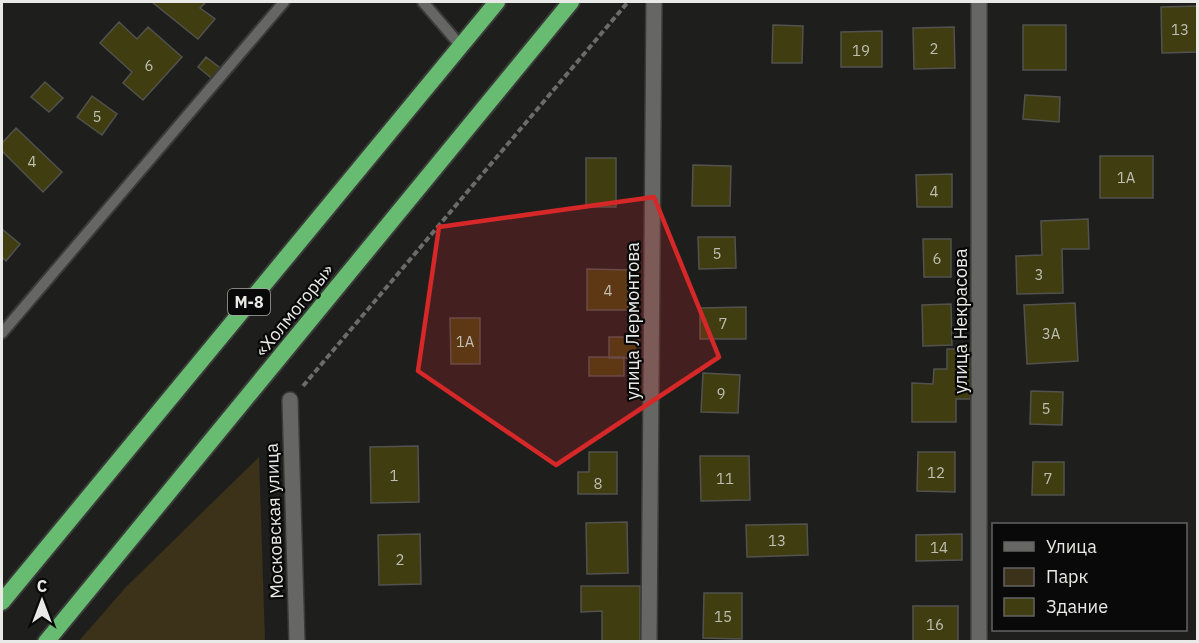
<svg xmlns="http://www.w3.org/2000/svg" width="1199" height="643" viewBox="0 0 1199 643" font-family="'IBM Plex Sans',sans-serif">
<rect width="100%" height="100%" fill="#1e1f1d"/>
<!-- green -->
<path fill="#3c321a" d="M259,457L265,641H79L126,587Z"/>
<!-- building -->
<path fill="#403d10" stroke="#52524f" stroke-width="1.5" d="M152,2H206L200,8L215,19L198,39Z
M1198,6V52L1162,53L1161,7Z
M119,22L137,39L148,27L182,57L143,100L123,83L132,72L100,43Z
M773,25L803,26L802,63H772Z
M1023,25H1066V70H1023Z
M954,27L955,68L914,69L913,28Z
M882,31V67H841V32Z
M206,57L224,71L216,82L198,67Z
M45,82L63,98L49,112L31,97Z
M1025,95L1060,97L1059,122L1023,119Z
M92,96L117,114L102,135L77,117Z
M16,128L62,172L43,192L2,151V143Z
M1100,156H1153V198H1100Z
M586,158H616V207H586Z
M693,165L731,166L730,206H692Z
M952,174V207H917L916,175Z
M1088,219L1089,249H1062L1063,293L1017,294L1016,256L1042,255L1041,221Z
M2,229L20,244L6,261L2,257Z
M698,237H735L736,268L699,269Z
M923,239H951V277H924Z
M587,269L629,270L628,310H587Z
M1075,303L1078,361L1027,364L1024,305Z
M951,304L952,345L923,346L922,305Z
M746,307V339H700V308Z
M450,318H480V364H451Z
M609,337H639V358H609Z
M947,349H973V399H956V422H912V383L933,384L934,369H947Z
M589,357H624V376H589Z
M703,373L740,375L738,413L701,412Z
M1031,391L1063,392L1062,425L1030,424Z
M418,446L419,502L371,503L370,447Z
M589,452H617V494H578V472H589Z
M918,452H955V492L917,491Z
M700,456H749L750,500L701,501Z
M1033,462H1064V495H1032Z
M627,522L628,573L587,574L586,523Z
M807,524L808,555L747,557L746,525Z
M420,534L421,584L379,585L378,535Z
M962,534V560L916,561V535Z
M581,586H640V642H602V611L581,612Z
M704,593H742V639L703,638Z
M913,606H958V642H913Z"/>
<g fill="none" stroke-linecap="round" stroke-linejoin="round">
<defs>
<path id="service" d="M423,2L460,45
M2,333L284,2"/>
<path id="minor" d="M290,400L297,642
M649,642L654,2
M979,642V2"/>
<path id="trunk" d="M2,602L497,2
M46,642L571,2"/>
</defs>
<!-- service casing -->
<use href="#service" stroke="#3a3a38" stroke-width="14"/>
<!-- minor casing -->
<use href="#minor" stroke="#3a3a38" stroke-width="18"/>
<!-- trunk casing -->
<use href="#trunk" stroke="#3a3a38" stroke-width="20"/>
<!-- path -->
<path stroke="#6b6b6a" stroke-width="4" stroke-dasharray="6 3" stroke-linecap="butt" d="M303,386L628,2"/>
<!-- service -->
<use href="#service" stroke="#666764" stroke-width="10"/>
<!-- minor -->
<use href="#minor" stroke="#666764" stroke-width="15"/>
<!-- trunk -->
<use href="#trunk" stroke="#68bc72" stroke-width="16"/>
</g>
<!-- marked area -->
<path fill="#d62828" fill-opacity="0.2" stroke="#d62828" stroke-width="4.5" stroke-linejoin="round" d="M654,197L719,357L556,465L418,371L439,227Z"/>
<g text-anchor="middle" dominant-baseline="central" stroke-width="4.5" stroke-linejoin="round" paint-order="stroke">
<!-- number labels -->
<g font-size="15" fill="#bfbeb2">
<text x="1180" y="29">13</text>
<text x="934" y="48">2</text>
<text x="861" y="50">19</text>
<text x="149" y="65">6</text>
<text x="97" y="116">5</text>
<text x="32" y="161">4</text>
<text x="1126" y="177">1А</text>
<text x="934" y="191">4</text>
<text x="717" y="253">5</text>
<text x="937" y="258">6</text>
<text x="1039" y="274">3</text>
<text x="608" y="290">4</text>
<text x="723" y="323">7</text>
<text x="1051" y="333">3А</text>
<text x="465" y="341">1А</text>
<text x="721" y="393">9</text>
<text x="1046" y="408">5</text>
<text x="936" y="472">12</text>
<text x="394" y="475">1</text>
<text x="725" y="478">11</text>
<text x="1048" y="478">7</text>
<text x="598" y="483">8</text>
<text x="777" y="540">13</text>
<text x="939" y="547">14</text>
<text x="400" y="559">2</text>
<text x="723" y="616">15</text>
<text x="935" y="624">16</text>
</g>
<!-- shield labels -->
<rect fill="#080908" stroke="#a6a6a5" stroke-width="1.5" x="228" y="289" width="42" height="26" rx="4.5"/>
<g font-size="16" font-weight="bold" fill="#e9e9e8">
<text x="249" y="302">М-8</text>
</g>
<!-- street labels -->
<g font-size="18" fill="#e9e9e8" stroke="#080908">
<text transform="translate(294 310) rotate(-51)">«Холмогоры»</text>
<text transform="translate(632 321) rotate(-90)">улица Лермонтова</text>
<text transform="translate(960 321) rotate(-90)">улица Некрасова</text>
<text transform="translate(274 521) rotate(-92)">Московская улица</text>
</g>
</g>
<!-- border -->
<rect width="1199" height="643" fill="none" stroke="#e9e9e8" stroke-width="6"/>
<!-- legend -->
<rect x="992" y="523" width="195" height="108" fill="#080908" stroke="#626362" stroke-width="1.5"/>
<rect x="1004" y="542" width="30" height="9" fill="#666764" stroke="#626362" stroke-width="1.5"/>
<text x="1046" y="553" font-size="18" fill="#e9e9e8">Улица</text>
<rect x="1004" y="568" width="30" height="18" fill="#3c321a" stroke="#626362" stroke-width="1.5"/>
<text x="1046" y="583" font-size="18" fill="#e9e9e8">Парк</text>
<rect x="1004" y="598" width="30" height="18" fill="#403d10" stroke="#626362" stroke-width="1.5"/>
<text x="1046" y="613" font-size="18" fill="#e9e9e8">Здание</text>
<!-- north arrow -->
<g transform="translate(42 601)" stroke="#080908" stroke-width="4.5" paint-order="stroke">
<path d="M0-4.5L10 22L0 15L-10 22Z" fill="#e9e9e8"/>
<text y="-9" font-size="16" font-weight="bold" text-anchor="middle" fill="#e9e9e8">С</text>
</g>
</svg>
